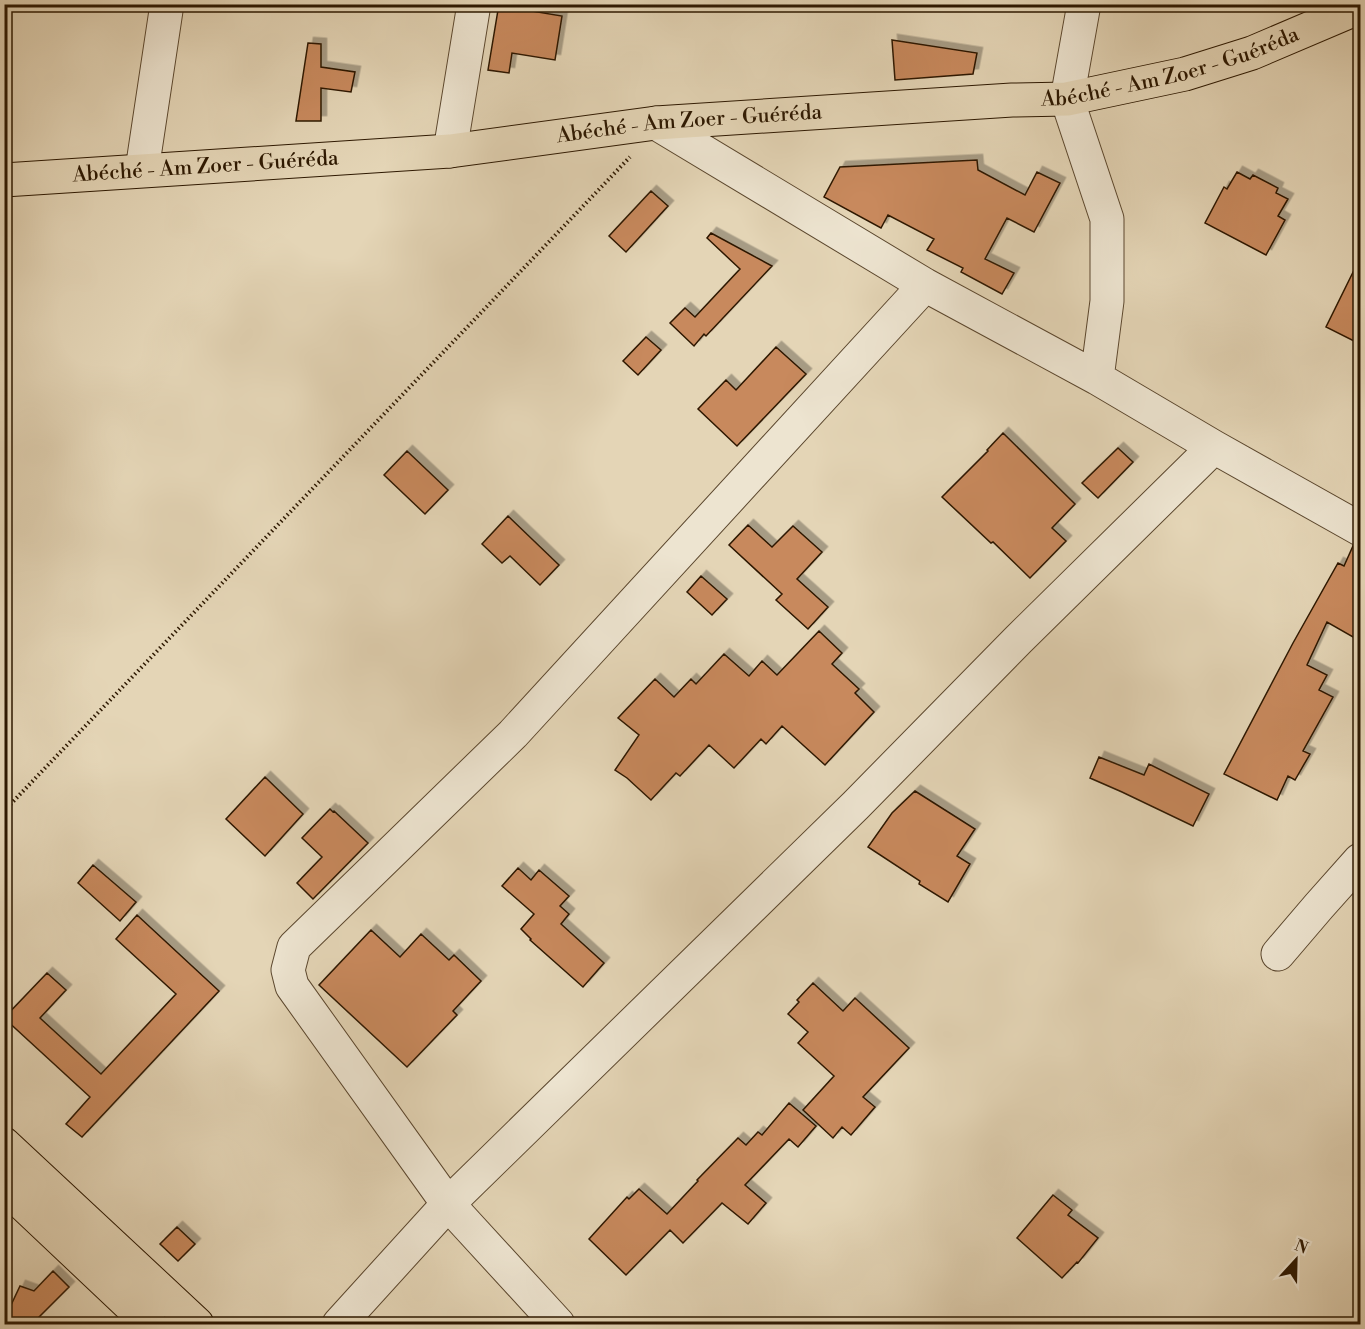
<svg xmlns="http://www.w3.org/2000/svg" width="1365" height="1329" viewBox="0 0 1365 1329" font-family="'Libre Bodoni',serif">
<defs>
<filter id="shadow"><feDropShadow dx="5.5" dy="-5.5" stdDeviation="0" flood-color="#0004"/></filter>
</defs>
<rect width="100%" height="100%" fill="#e4d5b6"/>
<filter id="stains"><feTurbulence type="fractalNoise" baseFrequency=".00333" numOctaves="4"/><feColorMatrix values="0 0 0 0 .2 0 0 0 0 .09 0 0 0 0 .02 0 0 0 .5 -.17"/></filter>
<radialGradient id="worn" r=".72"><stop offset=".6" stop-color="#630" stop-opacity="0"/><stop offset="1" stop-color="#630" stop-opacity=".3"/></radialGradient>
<!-- building -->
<path fill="#c8895d" stroke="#2d1801" stroke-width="1.5" filter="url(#shadow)" d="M499,4H520L519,9L562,16L555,60L512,53L509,73L488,70Z
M892,40L977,53L973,74L895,80Z
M308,43L321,44V67L355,72L351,92L321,88V121H296Z
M977,160L978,170L1025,195L1037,172L1060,183L1034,232L1007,218L985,259L1014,273L1002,294L961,272L963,268L927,250L934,239L888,215L881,228L824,197L840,167Z
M1237,172L1250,179L1253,175L1278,188L1276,193L1288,199L1278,216L1285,220L1266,255L1205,223L1224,187L1227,189Z
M651,191L668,206L626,252L609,236Z
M711,233L772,266L706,336L704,334L694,346L670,323L685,308L695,317L740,269L707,238Z
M1360,258V344L1326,327Z
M646,337L661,350L638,375L623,361Z
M776,347L806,374L737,446L698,409L726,380L736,390Z
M1003,433L1075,504L1052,528L1066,541L1030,578L993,542L991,543L942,497L988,451L987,450Z
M1118,448L1133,462L1098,498L1082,483Z
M407,451L448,490L425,514L384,475Z
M508,516L559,565L540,585L510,556L502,563L482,544Z
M748,525L772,547L793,526L822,552L797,579L828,607L808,629L776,600L782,594L729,545Z
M1353,546L1360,548V641L1327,622L1307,665L1327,675L1319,690L1333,697L1303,751L1310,754L1295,780L1288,776L1277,800L1224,774L1293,643L1338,563L1344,566Z
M701,576L727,599L712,615L687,592Z
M819,631L842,653L832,664L859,689L855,693L874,712L825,765L782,726L766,744L761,739L734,768L709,745L680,776L676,773L651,800L627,778L615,770L639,735L618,718L655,679L674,697L691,679L696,684L724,654L749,676L762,661L777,675Z
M1099,757L1144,775L1149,764L1209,794L1193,826L1122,792L1090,778Z
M265,777L303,814L265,856L226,819Z
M915,791L975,829L957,856L970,864L948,902L919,884L920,881L868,847L892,813Z
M330,809L333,812L334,811L368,843L313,899L297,883L322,857L302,838Z
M93,865L136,902L120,921L78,883Z
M518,868L531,880L539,870L569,896L560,906L569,914L561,924L604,963L583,987L530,940L531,939L521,929L534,914L502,886Z
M137,915L219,991L82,1137L66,1124L90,1097L4,1018L47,973L66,990L40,1018L101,1074L176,994L116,939Z
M371,930L400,957L421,934L449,960L454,955L481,981L453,1011L457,1015L407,1067L319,985Z
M813,983L843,1011L855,998L909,1048L863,1097L875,1107L851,1135L842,1127L833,1138L803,1110L834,1076L798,1043L808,1032L788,1014L799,1002L797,1000Z
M789,1103L816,1126L798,1147L789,1139L745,1185L766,1203L748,1224L722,1203L683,1243L670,1230L626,1275L589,1239L627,1197L629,1199L639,1189L667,1214L698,1181L697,1180L738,1138L746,1145L758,1132L762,1135Z
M1053,1195L1072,1210L1068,1215L1098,1238L1078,1263L1077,1262L1062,1278L1017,1238Z
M177,1227L195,1244L178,1261L160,1244Z
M53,1271L69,1287L32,1324H4V1320L20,1286L34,1291Z"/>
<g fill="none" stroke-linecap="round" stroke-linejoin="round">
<defs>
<path id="minor" d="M1084,4L1067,99L1107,219V301L1097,378
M656,123L925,285L1097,378L1214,447L1360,529
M450,151L474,4
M142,170L167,4
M1278,954L1319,906L1360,860
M339,1324L448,1204L856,805L1018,640L1214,447
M558,1324L448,1204L292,986L288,970L294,947L513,734L925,285"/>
<g id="major">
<path id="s1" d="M4,180L450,151L656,123L1012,100L1067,99L1185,74L1252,53L1360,7"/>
</g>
<path id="highway" d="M4,1144L197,1324
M4,1186L150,1324"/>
</defs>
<!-- minor casing -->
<use href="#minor" stroke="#5b472e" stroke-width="35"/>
<!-- major casing -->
<use href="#major" stroke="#2d1801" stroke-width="35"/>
<!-- highway casing -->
<use href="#highway" stroke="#2d1801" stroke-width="35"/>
<!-- path -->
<path stroke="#2d1801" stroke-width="4" stroke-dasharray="1.5 3" stroke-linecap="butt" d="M4,811L630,157"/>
<!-- minor -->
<use href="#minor" stroke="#ede4d0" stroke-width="33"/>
<!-- major -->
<use href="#major" stroke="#e4d5b6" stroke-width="33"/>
<!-- highway -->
<use href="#highway" stroke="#e4d5b6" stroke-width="33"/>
</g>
<g text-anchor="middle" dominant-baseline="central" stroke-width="4.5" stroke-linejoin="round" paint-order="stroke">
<!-- street labels -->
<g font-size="21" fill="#2d1801" stroke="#ede4d0">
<text stroke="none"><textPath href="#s1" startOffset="1174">Abéché - Am Zoer - Guéréda</textPath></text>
<text stroke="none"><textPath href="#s1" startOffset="688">Abéché - Am Zoer - Guéréda</textPath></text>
<text stroke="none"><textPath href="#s1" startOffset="202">Abéché - Am Zoer - Guéréda</textPath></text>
</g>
</g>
<!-- margin -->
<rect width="1365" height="1329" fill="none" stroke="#e4d5b6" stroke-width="24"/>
<rect x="6" y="6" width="1353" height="1317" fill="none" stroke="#2d1801" stroke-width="3"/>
<rect x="12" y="12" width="1341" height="1305" fill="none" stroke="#2d1801" stroke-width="1.5"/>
<!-- north arrow -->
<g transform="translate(1296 1260) rotate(22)" stroke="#ede4d0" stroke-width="4.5" paint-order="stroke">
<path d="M0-4.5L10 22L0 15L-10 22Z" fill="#2d1801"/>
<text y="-9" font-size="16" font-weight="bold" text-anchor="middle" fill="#2d1801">N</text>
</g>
<rect width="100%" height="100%" filter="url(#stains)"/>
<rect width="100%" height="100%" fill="url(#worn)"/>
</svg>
